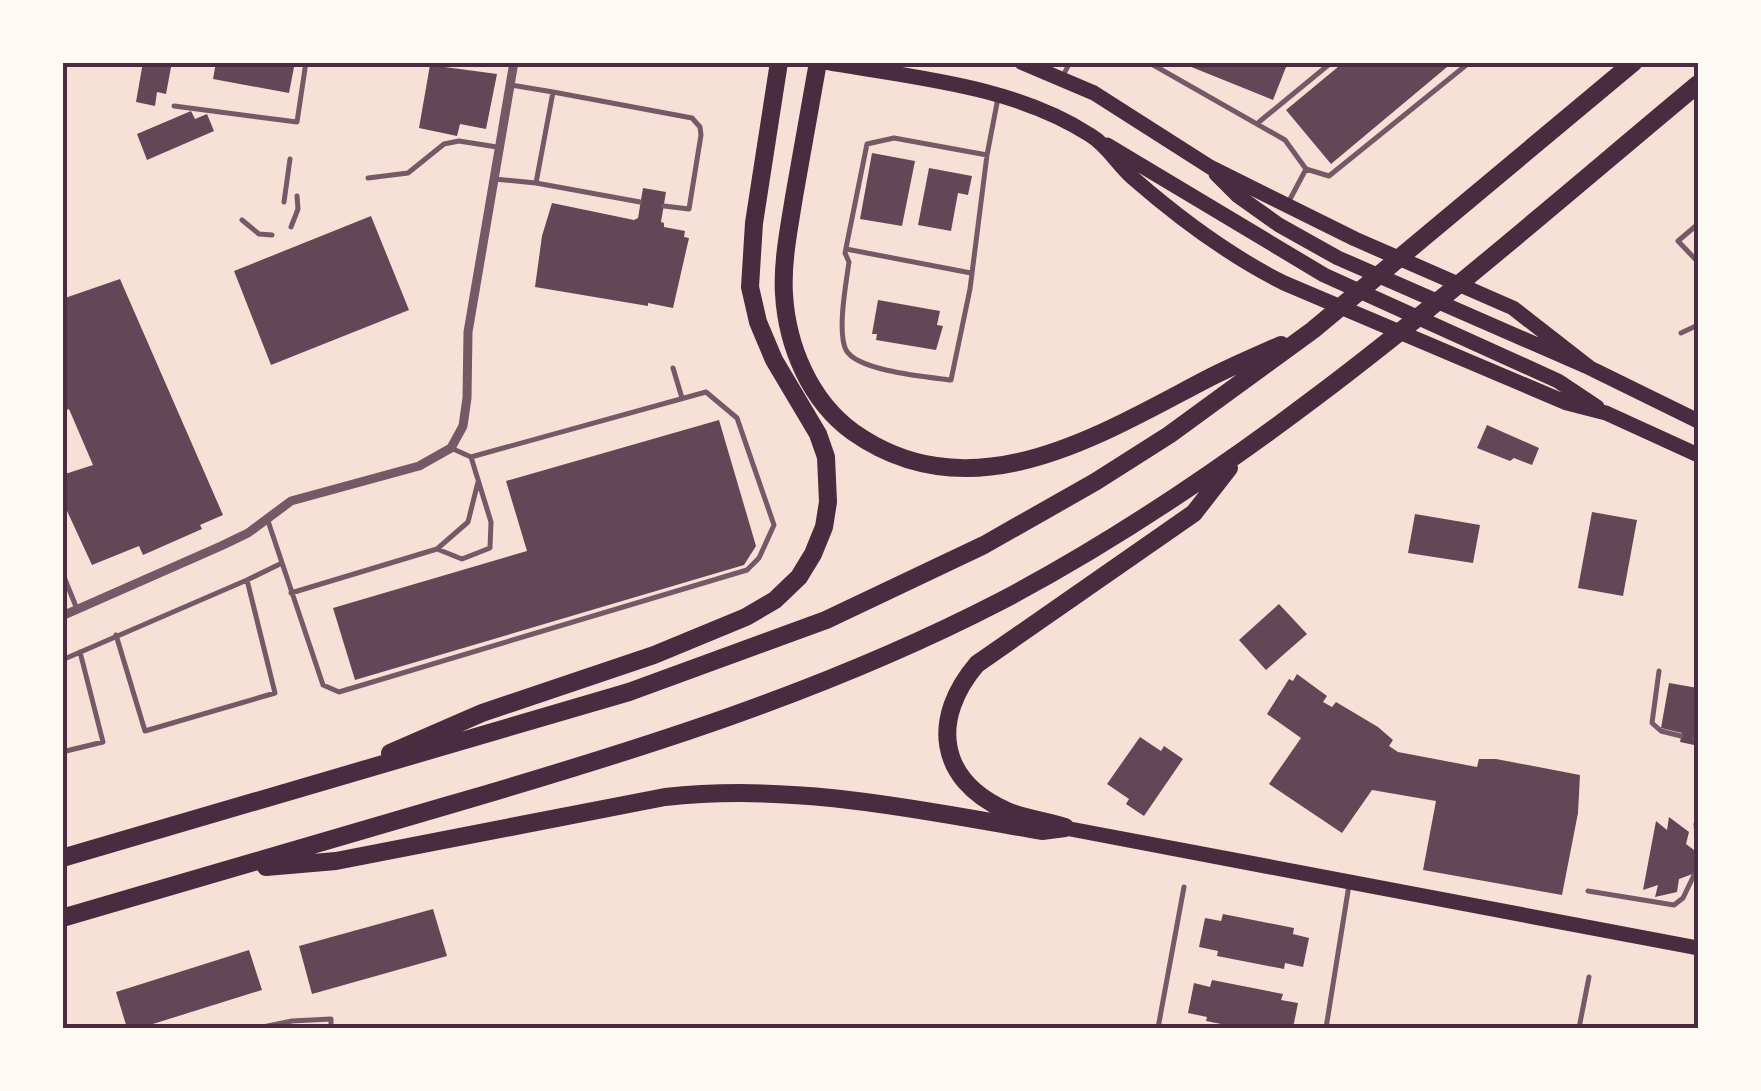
<svg xmlns="http://www.w3.org/2000/svg" width="1761" height="1091" viewBox="0 0 1761 1091" font-family="Rubik,sans-serif">
<rect width="100%" height="100%" fill="#f7e1d7"/>
<!-- building -->
<path fill="#644757" d="M143,62H172L166,94L157,92L155,106L136,102Z
M216,62H295L289,93L213,79Z
M1179,62H1288L1273,100Z
M1344,62H1453L1331,164L1286,110Z
M430,65L497,74L486,129L460,124L457,136L419,128Z
M191,111L195,119L207,114L214,131L147,160L137,134Z
M872,153L915,161L902,226L860,219Z
M929,168L972,176L968,195L958,193L951,231L918,225Z
M643,188L666,192L661,222L664,223V227L685,231L684,237L689,238L673,308L648,303V306L535,287L542,236L552,203L634,220L638,218Z
M371,216L409,310L271,365L234,271Z
M120,279L223,515L200,525L202,529L143,555L139,546L92,565L62,500V475L93,465L69,409L62,412V299Z
M878,300L940,311L937,325L943,326L936,350L876,340L877,334H872Z
M719,420L756,546L744,565L355,680L333,608L527,551L506,481Z
M1487,425L1539,448L1532,465L1514,458L1510,461L1477,448Z
M1592,512L1637,520L1623,596L1578,588Z
M1415,514L1480,525L1473,563L1408,553Z
M1279,604L1307,634L1266,670L1239,640Z
M1297,674L1327,696L1323,702L1332,707L1336,702L1378,727L1393,740L1389,746L1398,752L1477,767L1479,759H1496L1580,775L1578,813L1562,895L1423,870L1436,801L1372,790L1342,833L1269,784L1301,738L1267,714L1289,679L1293,681Z
M1669,683L1698,688V737H1695L1694,745L1680,742L1682,733L1661,728Z
M1140,737L1161,751L1164,746L1183,759L1144,816L1126,804L1129,799L1107,784Z
M1669,817L1689,832L1686,844L1698,853V872L1679,879L1677,892L1655,897L1658,885L1643,890L1656,821L1667,830Z
M433,909L447,956L312,994L299,946Z
M1223,914L1294,928L1293,934L1309,938L1303,967L1285,963L1284,969L1217,956L1218,951L1199,947L1205,918L1221,921Z
M249,950L262,990L140,1028H127L116,992Z
M1212,980L1283,994L1281,1000L1298,1003L1293,1028H1241L1206,1021L1207,1017L1188,1013L1194,983L1210,987Z"/>
<g fill="none" stroke-linecap="round" stroke-linejoin="round">
<!-- service -->
<path stroke="#755966" stroke-width="5" d="M1148,62L1285,140L1306,169L1288,203
M1062,78L1070,62
M511,85L553,92
M174,106L297,122L306,62
M1259,122L1332,62
M987,155L970,289L951,380C928,377 857,371 846,350C837,332 846,283 849,262L845,253L867,144L894,138L987,155L998,98
M1306,169L1329,176L1470,62
M368,178L408,173L444,144L459,141L497,147
M494,179L536,183
M284,202L290,159
M640,202L536,183L553,92L692,118L700,127L701,135L689,209L664,206
M242,220L259,234L272,235
M1698,224L1678,241L1698,262
M291,227L298,209L297,196
M846,249L971,273
M1681,333L1698,325
M673,368L682,398
M267,518L323,685L339,692L747,570L759,558L774,525L737,418L706,392L471,457L451,448
M437,549L468,522L478,482
M62,572L77,609
M247,580L280,564
M291,593L437,549L462,559L490,548L491,522L471,457
M62,660L247,580L275,693L145,731L116,635
M1659,671L1652,723L1661,731L1681,736
M1695,738L1698,739
M62,752L103,742L80,652
M1696,824L1698,846
M1588,891L1674,905L1683,898L1695,873
M258,1028L292,1021L331,1019V1028
M1158,1028L1184,887
M1326,1028L1349,885
M1579,1028L1589,977"/>
<!-- minor -->
<path stroke="#755966" stroke-width="9" d="M62,616L221,546L248,533L291,501L419,466L451,448L463,426L467,398L468,332L514,62"/>
<!-- primary -->
<path stroke="#4a2c40" stroke-width="15" d="M825,62C914,78 1012,85 1090,135C1107,145 1118,165 1133,178C1180,219 1228,255 1284,283L1567,403L1606,413L1698,455
M1021,62L1094,93L1210,167L1355,239L1513,308L1590,368
M1107,145L1324,275L1558,381L1597,407
M1216,174L1238,196L1279,225L1338,258L1590,368L1698,421
M1065,828L1698,948"/>
<!-- motorway -->
<path stroke="#4a2c40" stroke-width="18" d="M818,62C810,107 802,152 794,197C789,229 782,262 784,294C787,346 810,401 853,432C971,515 1096,437 1205,380C1230,367 1256,356 1281,345
M390,753L482,713L654,655L746,617L775,600L799,577L813,554L824,527L828,502L826,457L818,434L774,360L758,322L750,287L754,223L779,62
M1065,827C1045,820 1023,819 1005,810C937,779 931,718 977,664L1194,513L1229,468
M62,858L629,692L826,620L984,545L1095,482L1169,435L1313,330L1634,62
M266,867L336,861L665,797C793,783 915,809 1042,831L1065,828
M62,918C191,880 320,843 449,805C638,750 825,692 1001,601C1259,465 1476,269 1698,84"/>
</g>
<!-- border -->
<rect width="1761" height="1091" fill="none" stroke="#fffaf5" stroke-width="130"/>
<rect x="65" y="65" width="1631" height="961" fill="none" stroke="#4a2c40" stroke-width="4"/>
</svg>
